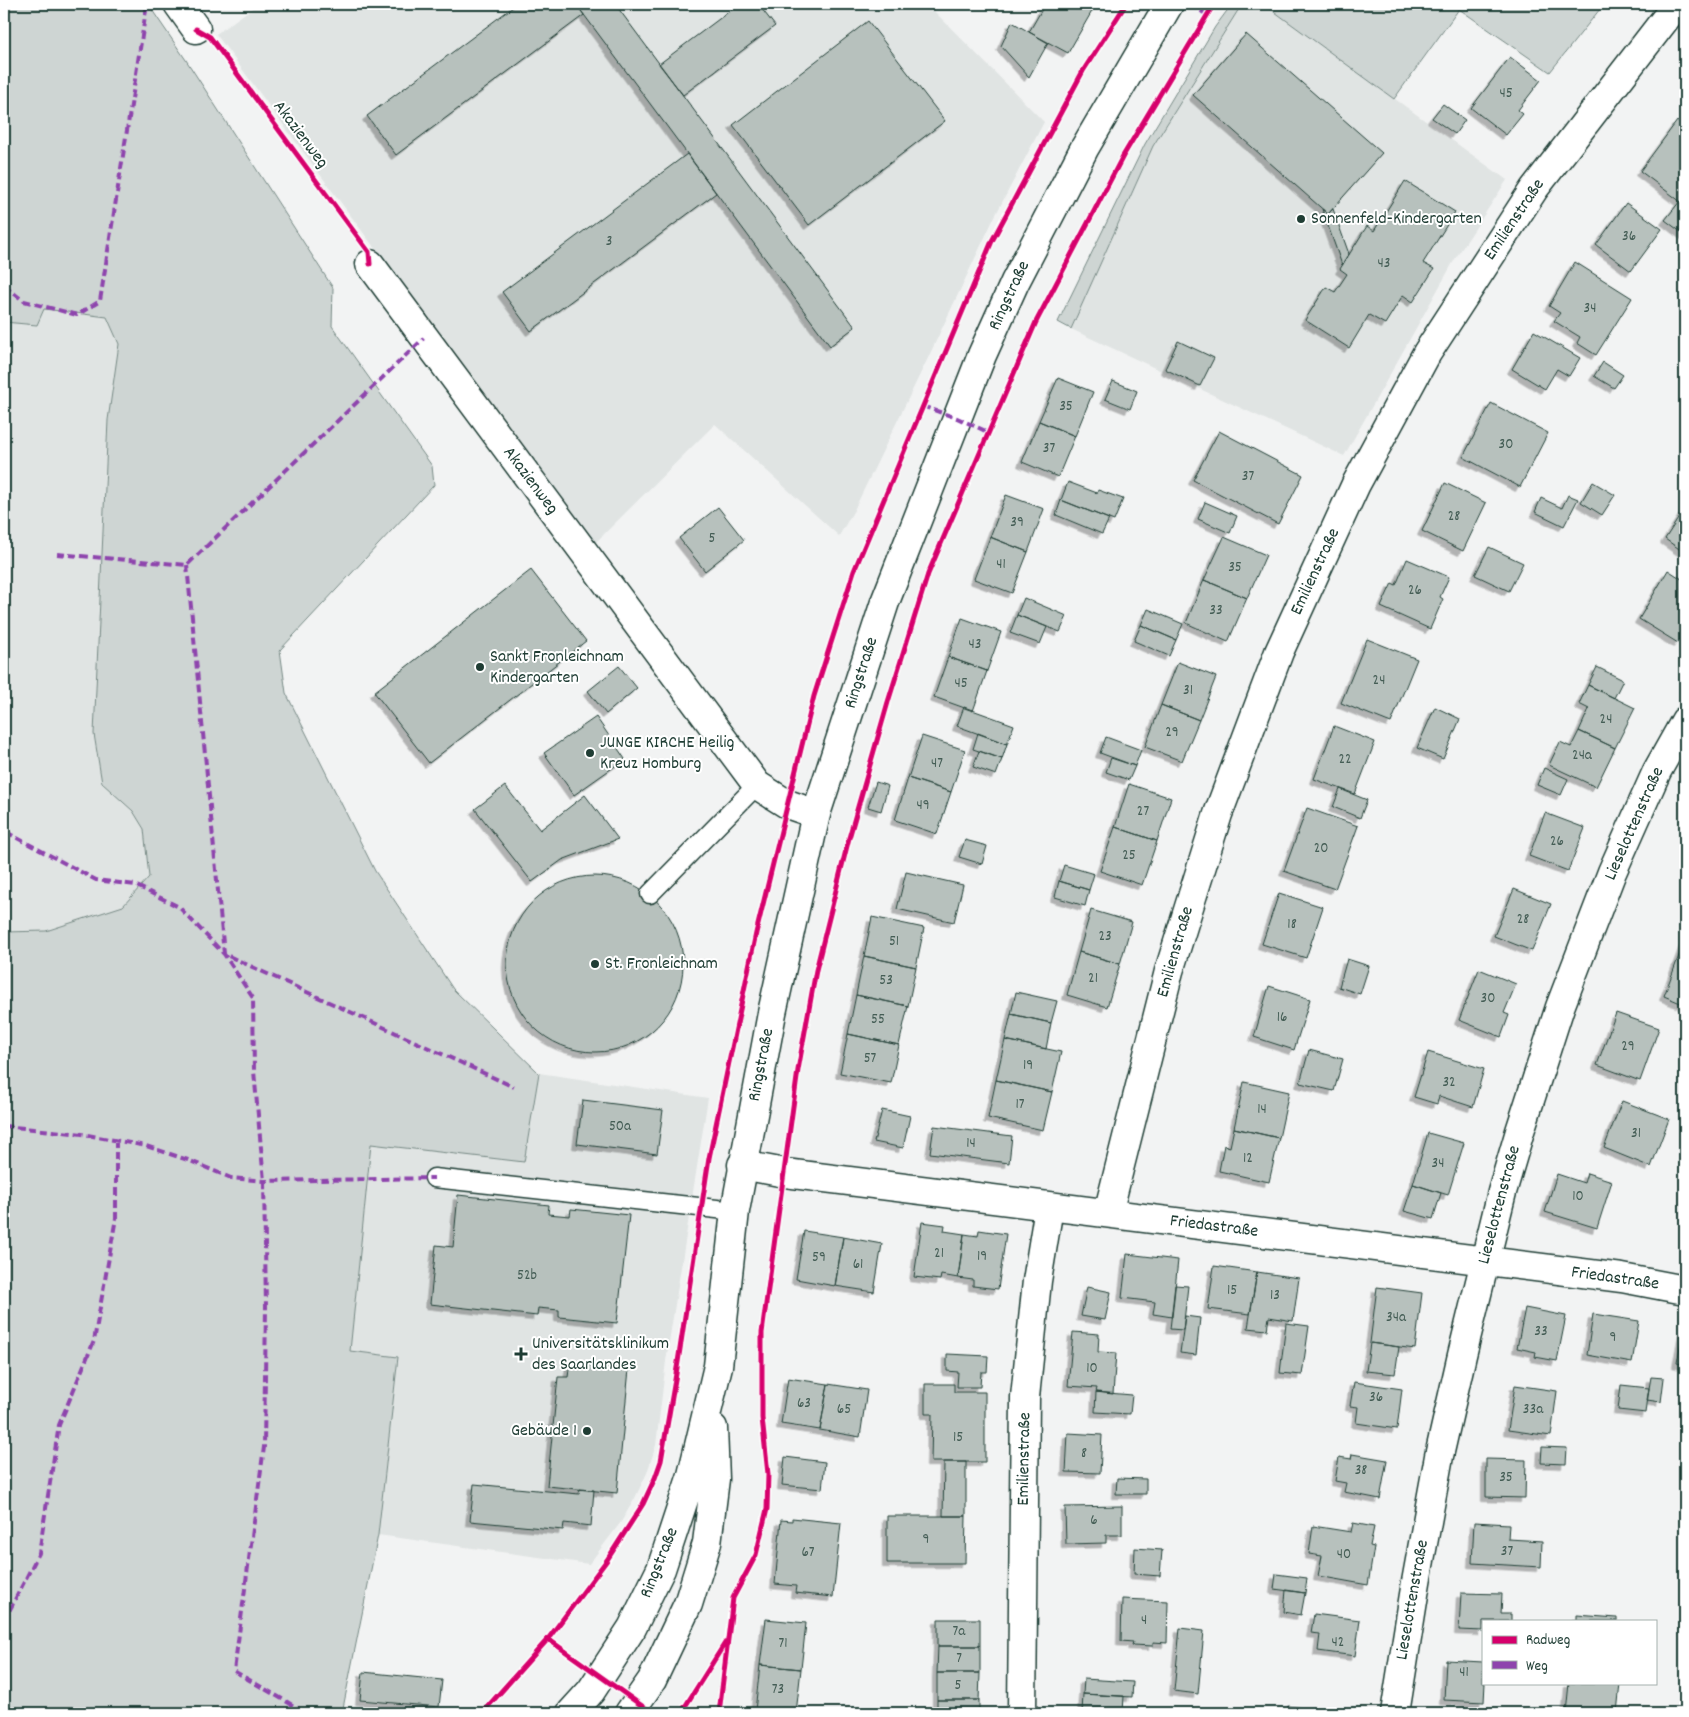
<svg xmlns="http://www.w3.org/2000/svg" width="1689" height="1717" viewBox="0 0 1689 1717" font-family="Dekko,sans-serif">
<defs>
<filter id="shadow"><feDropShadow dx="-4.5" dy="4.5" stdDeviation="0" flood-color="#0004"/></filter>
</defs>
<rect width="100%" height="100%" fill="#f2f3f3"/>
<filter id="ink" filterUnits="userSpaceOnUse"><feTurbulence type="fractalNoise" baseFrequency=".02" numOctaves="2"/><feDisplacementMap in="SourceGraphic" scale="10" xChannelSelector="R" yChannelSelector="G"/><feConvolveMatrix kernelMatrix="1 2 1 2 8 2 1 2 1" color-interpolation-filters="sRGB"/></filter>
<g filter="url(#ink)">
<!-- built -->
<path fill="#e0e4e3" d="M258,4H927L1044,122L994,218L928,358L854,510L839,536L715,424L594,544L216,34Z
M1242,4H1264L1507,180L1455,259L1344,456L1071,329L1153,146Z
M44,309L107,317L119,344L108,420L94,734L102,783L133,811L144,829L149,877L123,906L46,931L4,932V322L37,325Z
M539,1073L708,1098L666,1361L656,1445L647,1473L635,1498L621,1522L589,1564L378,1535L398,1357L350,1351L371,1143L524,1162Z"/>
<!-- green -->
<path fill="#ced5d3" stroke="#768984" d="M4,4H148L186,60L333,288L332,326L432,466L434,485L280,650L286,693L375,871L453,989L539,1073L524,1162L371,1144L350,1351L398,1357L378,1535L342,1713H4V932L46,931L123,906L149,877L144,829L133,811L102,783L94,734L108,420L119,344L107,317L44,309L37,325L4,322Z
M1232,4H1242L1153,146L1071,329L1058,322L1145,144L1215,27Z
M1264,4H1604L1550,72L1459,9L1394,99Z"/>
<!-- building -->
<path fill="#b7c1bd" stroke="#1f3d34" filter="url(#shadow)" d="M517,4H576L584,15L396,155L367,116Z
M576,4H615L855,327L830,346Z
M739,4H758L775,26L683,95L659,64Z
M1045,4H1092L1095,6L1068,53L1029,32Z
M868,21L945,121L809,225L733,125Z
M1012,22L1048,43L1029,77L1001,46Z
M1246,34L1382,153L1328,214L1193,95Z
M1510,57L1541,80L1518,110L1523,114L1506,135L1471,108Z
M1443,104L1465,120L1455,134L1432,118Z
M1677,121L1685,128V205L1640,171Z
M687,154L716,193L531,331L502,292Z
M1405,181L1455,212L1423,263L1434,269L1413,302L1403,295L1385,324L1369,315L1349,348L1305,320L1326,287L1335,292L1347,274L1340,269L1367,226L1374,231Z
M1680,201L1685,205V235L1665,220Z
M1626,203L1662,229L1631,271L1596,245Z
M1322,209L1328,214L1333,209L1349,254L1342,265Z
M1575,262L1632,298L1596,355L1577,343L1580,337L1554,321L1560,313L1549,306Z
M1534,331L1580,358L1569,376L1557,369L1545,389L1512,369Z
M1178,341L1214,358L1200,386L1165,369Z
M1603,362L1623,375L1614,388L1594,376Z
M1058,378L1093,392L1075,436L1039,421Z
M1113,381L1137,391L1130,409L1105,399Z
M1491,403L1548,433L1520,487L1463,457Z
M1039,421L1075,436L1058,477L1022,462Z
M1219,431L1303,475L1278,524L1193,480Z
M1068,482L1097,493L1098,490L1123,499L1114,521L1061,500Z
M1593,482L1615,495L1602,515L1581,502Z
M1445,483L1486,503L1463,551L1422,531Z
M1006,495L1044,509L1028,552L990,537Z
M1568,495L1578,499L1564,526L1535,512L1541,498L1562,508Z
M1061,500L1109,519L1102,534L1056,515Z
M1205,502L1237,516L1230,533L1198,519Z
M718,507L744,540L705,571L679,538Z
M1685,508V553L1665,539Z
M990,537L1028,552L1012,593L974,579Z
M1224,537L1266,555L1247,598L1204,580Z
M1489,547L1523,563L1509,591L1475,575Z
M1407,559L1449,577L1440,597L1443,599L1430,629L1381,607L1392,583L1396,585Z
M531,570L586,641L429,763L374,692Z
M1668,570L1685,581V631L1678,643L1639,619Z
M1204,580L1247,598L1228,642L1186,623Z
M1024,598L1067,616L1060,632L1017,615Z
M1148,609L1183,624L1176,640L1141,625Z
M1017,615L1047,627L1040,644L1010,633Z
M962,618L1001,632L987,671L948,657Z
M1141,625L1176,640L1169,656L1134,641Z
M1367,639L1417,659L1391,723L1341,703Z
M948,657L987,671L973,711L934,697Z
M1178,662L1216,677L1199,720L1161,705Z
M619,666L637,688L606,714L588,691Z
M1597,667L1623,680L1614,698L1588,685Z
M1588,685L1635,708L1615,748L1579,731L1589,709L1579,704Z
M1161,705L1199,720L1182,761L1145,747Z
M964,707L1014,725L1007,744L957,726Z
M1435,707L1460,719L1443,759L1417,748Z
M596,717L625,759L574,795L544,753Z
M1334,726L1375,742L1355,794L1314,779Z
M1579,731L1615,748L1596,787L1549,765L1560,742L1571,747Z
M978,733L1007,744L1002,759L973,749Z
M922,736L965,750L951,792L908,778Z
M1106,737L1141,750L1135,766L1100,753Z
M979,751L1002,759L996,775L973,767Z
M1111,758L1135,766L1129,780L1106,772Z
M1544,768L1568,779L1561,795L1537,785Z
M908,778L951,792L937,834L895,820Z
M876,782L888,786L881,811L868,807Z
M1129,784L1171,798L1157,841L1115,827Z
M505,786L540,830L585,795L618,839L562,860L532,882L475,809Z
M1340,789L1367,800L1360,818L1333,807Z
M1307,808L1358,826L1335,889L1284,871Z
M1545,813L1585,828L1568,871L1529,856Z
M1115,827L1157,841L1142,885L1100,871Z
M965,840L987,846L982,864L959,857Z
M1064,865L1094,874L1089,890L1059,881Z
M906,872L963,885L954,922L897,909Z
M507 964a88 88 0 1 1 176 0a88 88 0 1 1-176 0Z
M1059,881L1089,890L1085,906L1055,897Z
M1514,889L1551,904L1532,951L1494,936Z
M1279,893L1323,907L1306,958L1262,944Z
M1091,910L1132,922L1120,964L1079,952Z
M872,917L924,928L916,967L864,956Z
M1684,942H1685V1005L1664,996Z
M1079,952L1120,964L1107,1007L1067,995Z
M864,956L916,967L908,1006L856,995Z
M1347,959L1369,966L1360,994L1339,987Z
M1479,969L1516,984L1504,1013L1509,1015L1501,1037L1459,1020Z
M1269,986L1310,999L1294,1050L1254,1037Z
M1016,992L1057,1001L1051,1023L1011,1014Z
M856,995L908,1006L899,1045L848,1034Z
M1616,1013L1659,1028L1640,1081L1597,1065Z
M1011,1014L1051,1023L1046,1049L1005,1040Z
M848,1034L899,1045L891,1083L840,1073Z
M1005,1040L1061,1052L1052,1092L996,1080Z
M1309,1050L1343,1059L1334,1091L1300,1083Z
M1428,1052L1484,1069L1473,1107L1439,1096L1437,1104L1414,1097Z
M996,1080L1052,1092L1043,1130L988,1118Z
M1244,1082L1289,1092L1279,1138L1234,1128Z
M583,1100L663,1110L657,1154L577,1144Z
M1622,1101L1669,1119L1651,1167L1604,1148Z
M882,1110L910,1116L903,1148L874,1142Z
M934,1126L1012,1136L1009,1163L930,1153Z
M1234,1128L1279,1138L1269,1182L1219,1171L1224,1145L1230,1147Z
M1428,1133L1464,1143L1448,1195L1413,1184Z
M1587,1173L1612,1181L1597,1228L1545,1212L1557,1174L1584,1183Z
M1413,1184L1441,1193L1433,1219L1404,1211Z
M458,1195L549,1205L548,1214L570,1216L571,1209L629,1215L617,1323L559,1317V1310L538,1308L537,1316L430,1304L436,1245L453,1247Z
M922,1222L945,1225L944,1231L964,1234L958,1278L941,1275L940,1280L914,1277Z
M979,1230L1006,1234L998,1289L973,1286V1280L958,1278L964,1234L978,1236Z
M804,1231L843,1237L835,1286L796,1279Z
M843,1237L882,1244L874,1292L835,1286Z
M1127,1254L1178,1260L1172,1317L1153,1314L1155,1302L1122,1298Z
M1214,1266L1257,1272L1250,1314L1208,1309Z
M1257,1272L1299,1278L1293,1321L1269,1317L1267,1330L1248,1328Z
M1175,1285L1188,1286L1183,1330L1170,1329Z
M1087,1287L1111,1292L1105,1320L1081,1316Z
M1377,1287L1422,1293L1415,1349L1370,1343Z
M1525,1308L1566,1316L1557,1361L1535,1357L1536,1352L1517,1348Z
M1593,1314L1639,1321L1632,1363L1587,1355Z
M1185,1316L1200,1318L1196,1355L1180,1353Z
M1286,1323L1309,1326L1302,1375L1280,1373Z
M1683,1330H1685V1365L1677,1363Z
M1073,1332L1099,1334L1098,1352L1116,1353L1113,1394L1096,1392L1097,1388L1068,1386Z
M1370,1343L1399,1347L1395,1374L1366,1371Z
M947,1354L988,1356L987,1372H981L980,1387H957L958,1372L947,1371Z
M570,1363L629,1369L617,1493L547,1486L558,1377H568Z
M1651,1377L1664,1378L1661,1402L1647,1400Z
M788,1378L828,1384L820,1430L781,1424Z
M1354,1382L1402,1389L1397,1429L1356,1423L1358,1407L1350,1406Z
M828,1384L867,1390L860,1437L820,1430Z
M925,1384H954V1392H985V1462H931L932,1414H925Z
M1515,1385L1557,1391L1551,1436L1508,1430Z
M1621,1385L1649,1388L1646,1413L1618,1410Z
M1096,1392L1132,1395L1130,1414L1095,1412Z
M1068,1433L1102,1435L1100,1473L1066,1472Z
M1542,1447L1567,1448L1566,1464L1541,1463Z
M1352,1454L1387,1460L1380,1499L1344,1492L1346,1483L1335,1481L1339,1457L1351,1459Z
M785,1457L825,1462L822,1489L782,1485Z
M1486,1459L1526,1460L1525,1498L1486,1497Z
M944,1462H966V1516H943Z
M1117,1478L1146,1479V1494H1116Z
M474,1484L579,1494L580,1489L594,1490L591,1526L564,1523L563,1530L470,1521Z
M1122,1506V1535H1106V1543L1066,1544L1065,1507Z
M887,1516H966L965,1563H887Z
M792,1518L841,1523L833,1597L795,1593L796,1586L775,1584L781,1520L792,1521Z
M1474,1522L1509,1524L1508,1539L1542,1541L1541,1567L1472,1563Z
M1353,1523L1374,1527L1370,1546L1374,1547L1368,1585L1318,1576L1322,1556L1309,1554L1313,1526L1351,1532Z
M1135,1548L1162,1550L1160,1576L1134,1574Z
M1276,1574L1307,1578L1305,1593L1274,1589Z
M1286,1590L1305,1593L1301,1615L1284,1612Z
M1461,1593L1502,1594L1501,1614H1511V1621H1483V1631L1459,1630Z
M1122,1599L1168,1601L1167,1643L1153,1642V1646L1132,1645L1133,1642L1121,1641Z
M1314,1614L1360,1620L1355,1656L1318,1651L1320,1634L1311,1633Z
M1577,1615L1617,1618V1621H1577Z
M766,1619L806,1623L801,1669L760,1665Z
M938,1619H980V1646H938Z
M1180,1628L1204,1631L1198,1694L1174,1691Z
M938,1646H980V1673H937Z
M1446,1660L1483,1662V1683H1485L1484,1702L1444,1700Z
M760,1665L801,1669L796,1713L755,1711Z
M363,1672L442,1680L439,1707L360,1700Z
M937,1673H980L979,1700H937Z
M1084,1679L1133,1682L1132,1697L1083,1694Z
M1569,1683H1620L1617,1713H1566Z
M1083,1694L1124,1696L1123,1713H1082Z
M937,1700H979V1713H937Z
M1288,1706L1346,1713H1287Z"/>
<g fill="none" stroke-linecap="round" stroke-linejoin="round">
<defs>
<path id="service" d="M650,894L757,785
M434,1178L735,1211"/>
<path id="minor" d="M178,4L196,29
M370,264L757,785L787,804L816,814
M742,1165L785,1173L1622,1278L1685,1290
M1108,1213L1169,971L1218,814L1279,652L1356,484L1427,353L1534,189L1677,4
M1022,1713L1025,1397L1037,1281L1049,1207
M1395,1713L1416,1582L1439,1456L1462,1355L1502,1192L1520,1131L1560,1007L1612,872L1657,771L1685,721"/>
<path id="tertiary" d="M571,1713L591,1691L632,1628L661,1569L692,1475L718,1366L735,1211L772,1013L816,814L885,602L982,355L1015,282L1084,149L1169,4
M629,1713L652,1680L688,1604L707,1543L715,1479L713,1428"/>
</defs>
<!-- service casing -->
<use href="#service" stroke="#1f3d34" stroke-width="21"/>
<!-- minor casing -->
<use href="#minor" stroke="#1f3d34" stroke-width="31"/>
<!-- tertiary casing -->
<use href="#tertiary" stroke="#1f3d34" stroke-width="31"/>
<!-- service -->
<use href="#service" stroke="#fff" stroke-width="18"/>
<!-- minor -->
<use href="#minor" stroke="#fff" stroke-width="28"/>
<!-- tertiary -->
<use href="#tertiary" stroke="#fff" stroke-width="28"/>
<!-- quiet -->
<path stroke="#8e44ad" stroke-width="4" stroke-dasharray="8 4" stroke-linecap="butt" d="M1191,4L1207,15
M4,286L24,301L77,315L100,301L147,4
M922,406L957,418L990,433
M57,554L187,565L424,338
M187,565L224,954L514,1087
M6,832L96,880L135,885L179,907L224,954L253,998L254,1071L264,1181L266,1307L264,1447L234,1671L306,1713
M4,1126L82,1134L146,1146L188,1160L231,1178L264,1181L434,1178
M4,1621L39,1553L59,1425L94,1341L116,1218V1140"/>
<defs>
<path id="cycleway" d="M196,29L210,37L369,252L370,264
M548,1639L652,1713
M482,1713L548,1639L607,1560L643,1504L655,1478L661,1461L678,1362L709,1158L756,933L814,696L854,571L992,241L1083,71L1126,4
M681,1713L725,1643
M719,1713L733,1598L756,1555L767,1509L768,1474L762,1418V1333L798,1070L816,970L849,838L888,702L928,574L1036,322L1123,156L1214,4"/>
</defs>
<!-- cycleway casing -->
<use href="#cycleway" stroke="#fff" stroke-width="8"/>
<!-- cycleway -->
<use href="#cycleway" stroke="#d6006c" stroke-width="5"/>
</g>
</g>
<!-- markers -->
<g fill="#1f3d34" stroke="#fff" stroke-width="2">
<circle cx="1301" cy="219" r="5"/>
<circle cx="480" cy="667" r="5"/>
<circle cx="590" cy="753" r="5"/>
<circle cx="595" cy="964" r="5"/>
<path d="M518.5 1346.5h5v5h5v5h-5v5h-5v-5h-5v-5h5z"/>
<circle cx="587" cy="1431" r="5"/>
</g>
<g text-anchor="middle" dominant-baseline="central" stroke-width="4" stroke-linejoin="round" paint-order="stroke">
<!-- number labels -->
<g font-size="15" fill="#455e56">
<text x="1506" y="94">45</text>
<text x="1629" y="237">36</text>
<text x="609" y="242">3</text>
<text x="1384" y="264">43</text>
<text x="1590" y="309">34</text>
<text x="1066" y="407">35</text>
<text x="1506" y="445">30</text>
<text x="1049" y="449">37</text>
<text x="1248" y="477">37</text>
<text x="1454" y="517">28</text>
<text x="1017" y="523">39</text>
<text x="712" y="539">5</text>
<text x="1001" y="565">41</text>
<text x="1235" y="568">35</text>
<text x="1415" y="591">26</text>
<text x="1216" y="611">33</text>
<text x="975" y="645">43</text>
<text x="1379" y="681">24</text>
<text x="961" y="684">45</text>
<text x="1188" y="691">31</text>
<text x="1606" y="720">24</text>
<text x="1172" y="733">29</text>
<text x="1582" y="756">24a</text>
<text x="1345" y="760">22</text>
<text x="937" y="764">47</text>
<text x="923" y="806">49</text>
<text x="1143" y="812">27</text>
<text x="1557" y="842">26</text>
<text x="1321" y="849">20</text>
<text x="1129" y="856">25</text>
<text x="1523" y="920">28</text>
<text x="1292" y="925">18</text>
<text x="1105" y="937">23</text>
<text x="894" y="942">51</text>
<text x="1093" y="979">21</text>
<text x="886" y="981">53</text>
<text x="1488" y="999">30</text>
<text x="1282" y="1018">16</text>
<text x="878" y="1020">55</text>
<text x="1628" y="1047">29</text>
<text x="870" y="1059">57</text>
<text x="1028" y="1066">19</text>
<text x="1449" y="1083">32</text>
<text x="1020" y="1105">17</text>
<text x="1262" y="1110">14</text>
<text x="620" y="1127">50a</text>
<text x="1636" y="1134">31</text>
<text x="971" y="1144">14</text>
<text x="1248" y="1159">12</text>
<text x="1438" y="1164">34</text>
<text x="1578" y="1197">10</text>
<text x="939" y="1254">21</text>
<text x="982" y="1257">19</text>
<text x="819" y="1258">59</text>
<text x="858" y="1265">61</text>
<text x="527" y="1276">52b</text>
<text x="1232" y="1291">15</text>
<text x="1275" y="1296">13</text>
<text x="1396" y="1318">34a</text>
<text x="1541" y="1332">33</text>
<text x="1613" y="1338">9</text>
<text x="1092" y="1369">10</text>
<text x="1376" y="1398">36</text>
<text x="804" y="1404">63</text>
<text x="844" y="1410">65</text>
<text x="1533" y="1410">33a</text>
<text x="958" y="1438">15</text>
<text x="1084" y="1454">8</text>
<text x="1361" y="1471">38</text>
<text x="1506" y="1478">35</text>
<text x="1094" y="1521">6</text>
<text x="926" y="1540">9</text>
<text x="1507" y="1552">37</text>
<text x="808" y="1553">67</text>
<text x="1344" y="1555">40</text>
<text x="1144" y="1621">4</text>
<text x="959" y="1632">7a</text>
<text x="1338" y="1643">42</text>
<text x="783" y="1644">71</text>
<text x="959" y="1659">7</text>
<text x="1464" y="1673">41</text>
<text x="958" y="1686">5</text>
<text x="778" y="1690">73</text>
</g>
<!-- street labels -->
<g font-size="18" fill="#1f3d34" stroke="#fff">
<text transform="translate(300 135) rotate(53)">Akazienweg</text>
<text transform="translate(1515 220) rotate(-56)">Emilienstraße</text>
<text transform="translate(1010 296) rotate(-65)">Ringstraße</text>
<text transform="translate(530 481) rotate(53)">Akazienweg</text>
<text transform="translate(1316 572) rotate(-65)">Emilienstraße</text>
<text transform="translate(862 673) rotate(-72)">Ringstraße</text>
<text transform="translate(1635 824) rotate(-66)">Lieselottenstraße</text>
<text transform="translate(1176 952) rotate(-74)">Emilienstraße</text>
<text transform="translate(762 1065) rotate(-79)">Ringstraße</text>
<text transform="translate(1500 1205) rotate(-75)">Lieselottenstraße</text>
<text transform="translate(1214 1227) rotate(7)">Friedastraße</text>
<text transform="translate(1615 1279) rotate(8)">Friedastraße</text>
<text transform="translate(1025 1459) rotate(-89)">Emilienstraße</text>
<text transform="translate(660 1563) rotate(-68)">Ringstraße</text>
<text transform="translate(1413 1600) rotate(-80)">Lieselottenstraße</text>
</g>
<!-- poi labels -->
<g font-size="18" fill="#1f3d34" stroke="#fff" text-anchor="start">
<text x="1311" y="219">Sonnenfeld-Kindergarten</text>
<text x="490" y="657">Sankt Fronleichnam<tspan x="490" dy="21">Kindergarten</tspan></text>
<text x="600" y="743">JUNGE KIRCHE Heilig<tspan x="600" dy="21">Kreuz Homburg</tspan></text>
<text x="605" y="964">St. Fronleichnam</text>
<text x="532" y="1344">Universitätsklinikum<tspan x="532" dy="21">des Saarlandes</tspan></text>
<text x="577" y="1431" text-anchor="end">Gebäude 1</text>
</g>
</g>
<!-- margin -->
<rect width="1689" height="1717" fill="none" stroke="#fff" stroke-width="20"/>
<rect x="10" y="10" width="1669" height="1697" fill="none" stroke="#1f3d34" stroke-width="2" filter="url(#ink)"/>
<!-- legend -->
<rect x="1482" y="1620" width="175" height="65" fill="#ffffff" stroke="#a5b1ae"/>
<rect x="1492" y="1636" width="25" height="8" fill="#d6006c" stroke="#a5b1ae"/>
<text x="1526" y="1644" font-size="15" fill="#1f3d34">Radweg</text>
<rect x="1492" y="1661" width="25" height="8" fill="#8e44ad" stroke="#a5b1ae"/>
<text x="1526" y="1670" font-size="15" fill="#1f3d34">Weg</text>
</svg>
